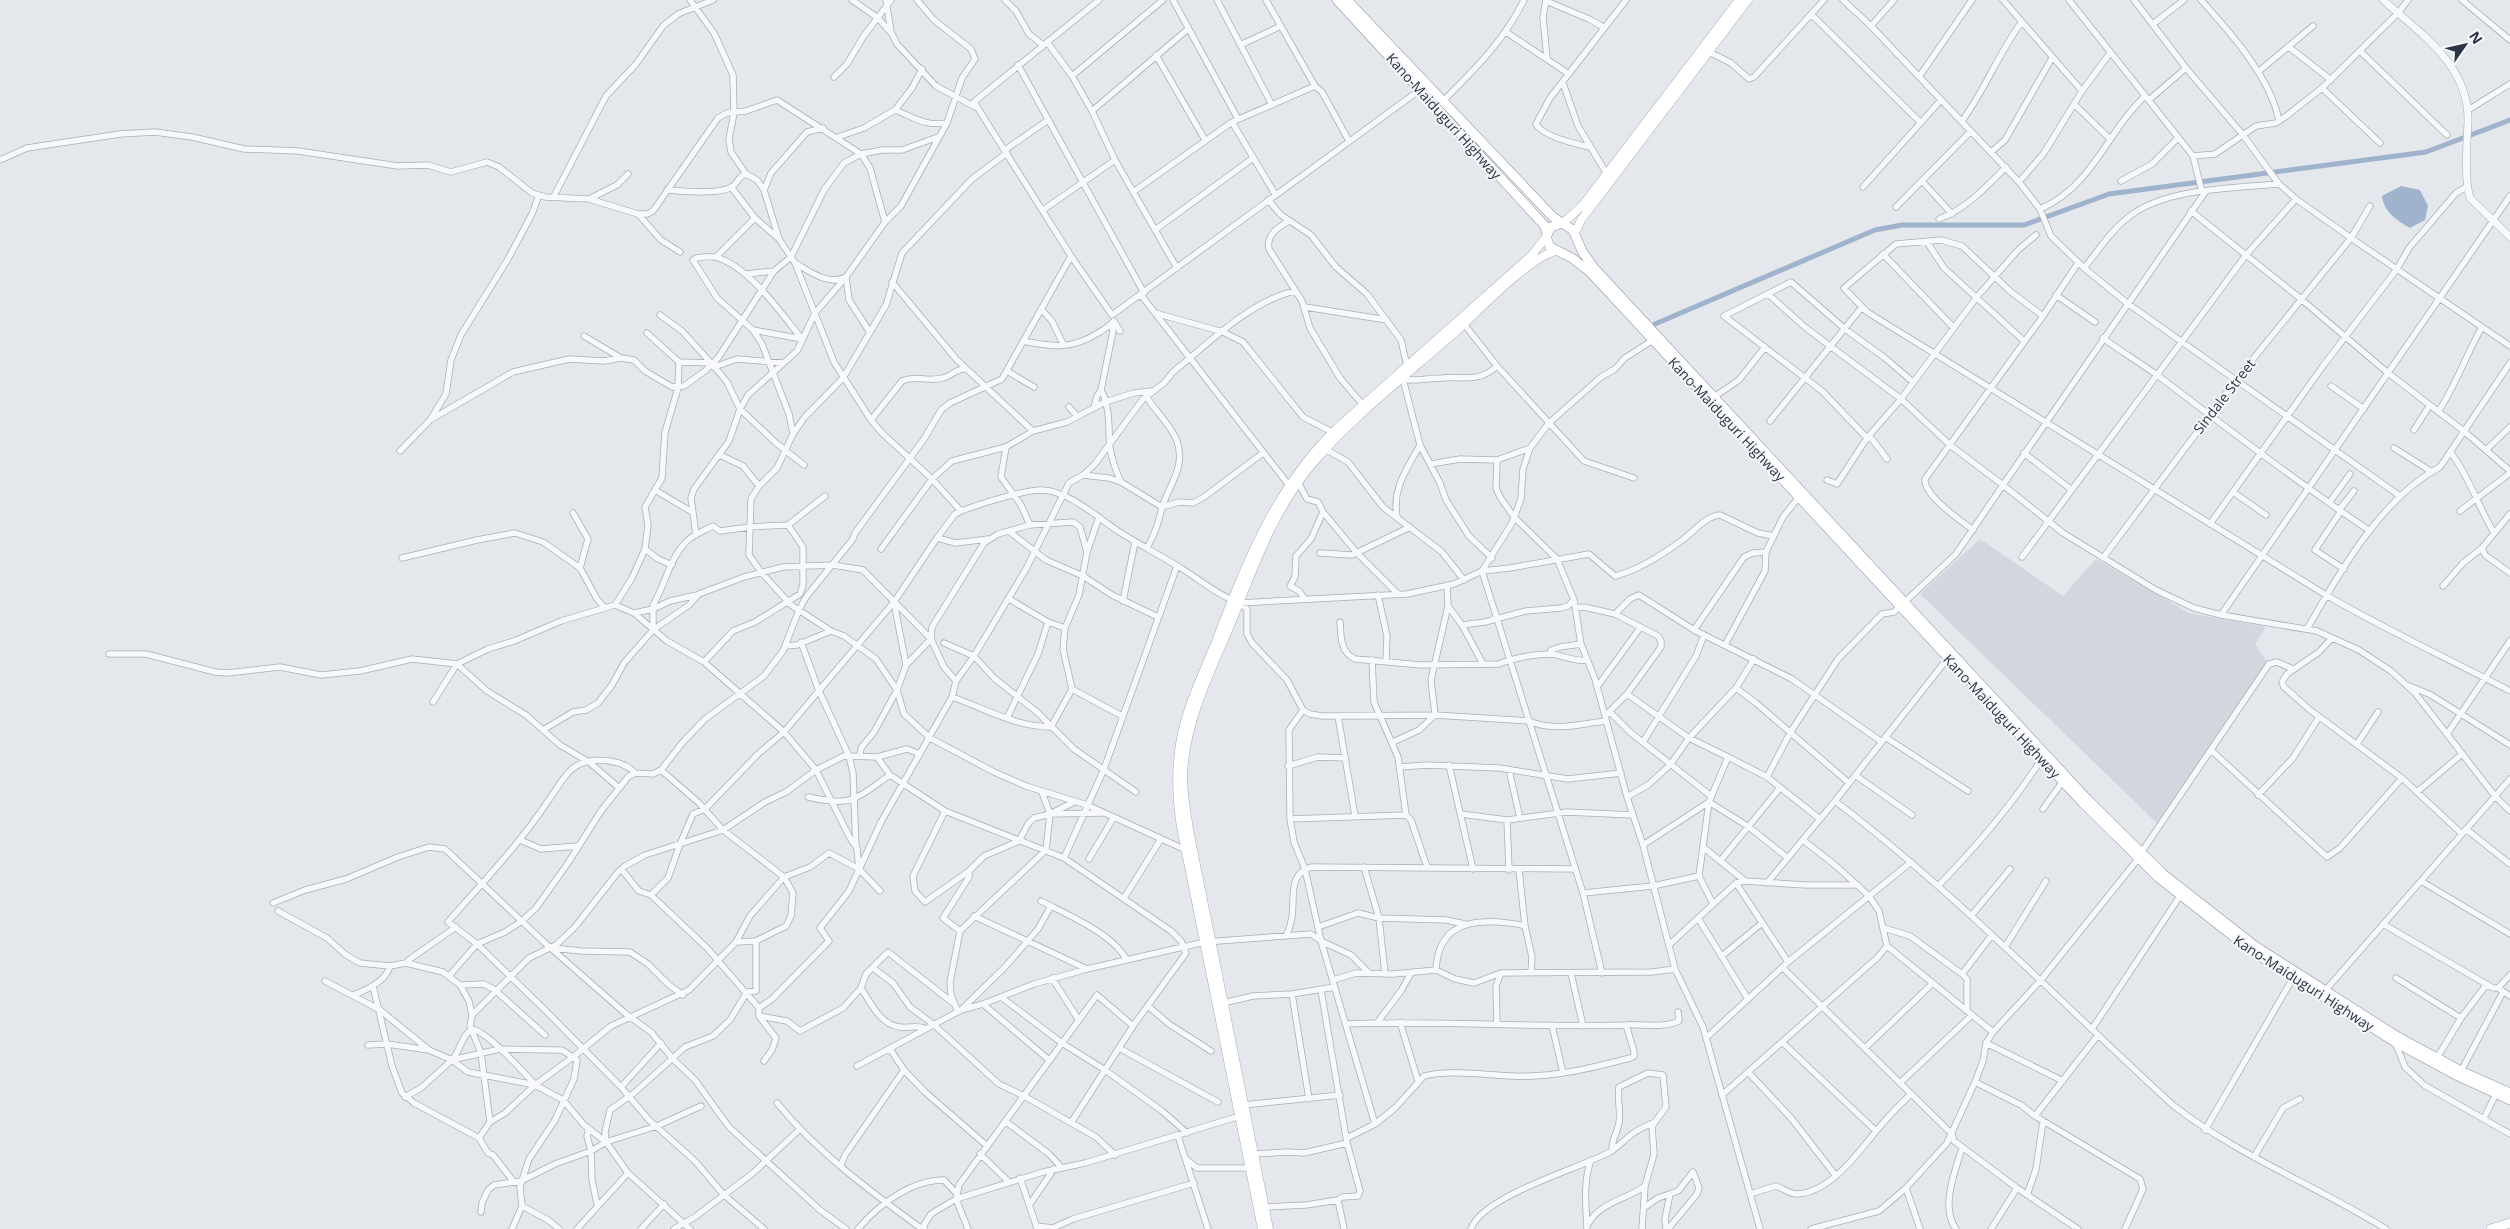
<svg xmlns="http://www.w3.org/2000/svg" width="2510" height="1229" viewBox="0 0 2510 1229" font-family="'Open Sans',sans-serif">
<rect width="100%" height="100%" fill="#e4e7ec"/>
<!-- built -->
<path fill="#d2d6de" d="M1980,539L2063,596L2096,559L2189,613L2266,627L2255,644L2269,665L2158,824L1920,594Z"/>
<!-- water -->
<path fill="#9fb4cc" d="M2401,186L2420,190L2428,206L2425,220L2410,228C2396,220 2384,212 2382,196Z"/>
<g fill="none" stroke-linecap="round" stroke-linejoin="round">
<!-- canal -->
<path stroke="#9fb4cc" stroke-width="5" d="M1655,324L1875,230L1902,225H2024L2109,194L2426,152L2510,120"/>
<defs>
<path id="minor" d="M690,0L714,33L733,75L734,113L729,139L731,152L746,174L757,180L764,190L779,239
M852,0L878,18L890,32
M886,0L891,32L897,44L936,86L975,107
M1005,0L1016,11L1029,34L1043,45
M1099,0L974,102L1071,256L1112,315L1421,89
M1173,0L1238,119
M1217,0L1272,105
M1266,0L1315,86
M1546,0L1543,17L1547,58
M1843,0L1871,26L2019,182L2040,209L2051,236L2084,268L2127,303L2400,496
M2003,0L2082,91
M2069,0L2193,156L2202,192
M2134,0L2186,68L2243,135L2279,184L2296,199L2351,238L2510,346
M2201,0C2230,32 2271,78 2279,121
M2462,0L2510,40
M1546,1L1589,19L1603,27
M1812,15L1920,122
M2153,24L2184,0
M1871,26L1894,0
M1506,32L1569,74
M1047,42L1072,76L1092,111L1115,160L1177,268
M1240,45L1281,26
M2289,47L2331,80
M2360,51L2447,135
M1709,52L1731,63L1749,79L1754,77L1824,0
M1156,55L1205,140
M1018,65L1144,293
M2258,72L2313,26
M1072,76L1163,0
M834,77L847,64L863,37L891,0
M1919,77L1972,0
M1563,83L1578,126L1607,174
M2322,88L2380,143
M2149,100L2186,68
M1442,102C1474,70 1504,41 1524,0
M2075,105L2110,139
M895,110L912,88L922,69
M2468,110L2510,84
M1092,111L1188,29
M1962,121C1985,90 1998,54 2021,23
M1232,122L1275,194
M838,137L864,128L895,110C916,118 923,126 947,123
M1590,147C1576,144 1542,136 1536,124L1550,98L1626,0
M1005,150L1048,120
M1991,152L2005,140L2052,58
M2193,156L2215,154L2256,126L2276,123L2285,117L2322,88L2398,13L2408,0
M0,160L27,148L120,134L155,132L192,137L244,149L298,151L398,166L428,165L451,172L487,162L499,167L532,193L545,197L589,199L638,214L661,240L680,252
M1922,181L1952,214
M2121,181L2152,164L2178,138
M2019,182L2044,153L2082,91L2110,53
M731,187L755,218L779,239L795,263L834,362L871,420L882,433L932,479L961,511
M1863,187L1941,100
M667,190C682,191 718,195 732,187C738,183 738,176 746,174
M764,190L771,173L807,132L823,128
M1133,192L1232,122L1315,86L1322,92L1349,141
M554,196L606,96L636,64L663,26L678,14L713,0
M589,199L617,185L628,174
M1268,200L1281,215L1311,235L1336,267L1367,294L1401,340L1407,366
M1896,207L1971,131
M2040,209C2093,186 2106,133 2145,96
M1043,210L1115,160
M2191,211L2301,299L2388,373L2465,432L2510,471
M638,214H647L653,211L718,118L727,113L746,111L777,100L861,154L870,168L885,222
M1939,219C1966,209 1986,187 2006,167
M1289,221C1278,227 1266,235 1269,249L1302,301L1310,328L1340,378L1363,405
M1155,230L1253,158
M1927,242L1944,268L2024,341
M1883,254L1953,327
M716,257L755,218
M696,258C702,257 709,256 715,257C748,265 781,313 802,339
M693,260L717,298L753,330L762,344L789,414L793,434L777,468L759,486L751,499L749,555L761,572L791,605L831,631L844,636L876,659L897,690L904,714L930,738L994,772L1026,786L1087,805L1186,850
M795,263C811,272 828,286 846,277L849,300L869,331
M2084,268C2098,251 2112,229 2130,216C2166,188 2235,188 2279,184
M746,274L774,271
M892,282L957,360L1033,431
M1768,294L1806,328L1901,399L1950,445L2003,485L2206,191
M1141,295L1288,484
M2056,295L2095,322
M1305,307L1387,320
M1041,309L1052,321L1063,344
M1155,313L1223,332L1243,342L1303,417L1332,432
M660,315L682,331L712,364L727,382L740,409L776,443L804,465
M2043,316L2011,292L1962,246L1941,240L1896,244L1844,288L1867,312L2326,595C2386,630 2449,659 2510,691
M1464,324L1497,366L1584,461L1634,478
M753,330L802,339
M584,336L621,358
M2103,338C2120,351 2139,362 2157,375C2227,428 2297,482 2370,531
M1023,341C1053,347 1071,350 1098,333C1104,329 1110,326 1114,321L1120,331
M679,362L711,363
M714,367L737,359L783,363
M1007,371L1034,387
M1403,379L1420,445L1440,483L1446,500L1469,536L1492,558
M1403,379C1417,382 1428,378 1442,378C1464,376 1479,383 1497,366
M2331,386L2364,409
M1101,390C1111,408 1108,429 1110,448C1112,460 1116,471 1121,482
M1146,396C1155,411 1171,425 1177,441C1186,468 1169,484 1162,508C1158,523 1155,534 1147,548
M1714,397L1739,380L1765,347
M1069,407L1077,416
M1094,408L1097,396L1101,390L1113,331L1111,324
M2438,412C2456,385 2466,355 2482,327
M430,420L513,372L569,359L604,361L621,358L634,360L645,371L672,387L684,386L705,371L718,358L774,271L791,257L824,190L844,163L861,154L882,150H902L938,137
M871,420L902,381C915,375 930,382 943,378C952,376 956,368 966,369
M1770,421L1862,307
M2414,430L2430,405
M793,434L804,418L843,378L886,305L902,253L972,179L1007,153
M1006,447L1001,477L1021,505L1030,525
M2394,448L2432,472
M1325,449L1348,462L1383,507L1442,552L1464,580
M2486,450L2510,427
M400,451L430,420L446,394L451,360L461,335L508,259L532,214L539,195
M2024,453L2072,490
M2451,453C2470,478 2478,506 2494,533
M720,455L743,466L759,486
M1887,459L1872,439L1867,438L1822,391L1724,316L1791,282L1845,329L1885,358L1913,382
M1497,460L1496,488L1500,497L1514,517L1557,559L1574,600L1581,644L1595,679L1627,797L1643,845L1675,969L1703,1027L1760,1229
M1431,464L1460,459L1497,460L1530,448
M1083,475L1109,478L1121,482L1162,507L1179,502L1193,503L1204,497L1263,453
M1827,480L1837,484L1867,438L1901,399L1976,298L2018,250L2036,235
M1298,482L1307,499L1318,502L1323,512L1311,539L1296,556L1295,577L1290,586L1299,591L1304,598
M655,490L692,512
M2233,492L2266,515
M2329,503L2350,474
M2339,510L2354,491
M2341,511L2315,550L2344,569
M2460,511L2510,473
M1323,512L1357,553L1398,594
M573,513L588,539L580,568
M2510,514L2482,548L2485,555L2510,573
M1397,516C1392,488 1407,469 1420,445
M2210,524L2323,366L2397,269L2409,248L2456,193L2468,186
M788,525L825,496
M1973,530C1960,520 1924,496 1925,479L2043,316L2078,263
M1010,532L1046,560L1083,576L1112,595L1158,617
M696,535L691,498L694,489L729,441L740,409L748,395L797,351L815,313L846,277L885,222L901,206L947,123L962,78L975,59L971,49L934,20L917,0
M937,538L956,543L988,539
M645,549L658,559L672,565
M881,549L932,479L952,461L1006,447L1033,431L1067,422L1105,402L1134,393L1151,391
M1320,553L1352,555L1410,527
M2022,557L2246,255L2296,199
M402,558L477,540L515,533L543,542L580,568L597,599L604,607
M2103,558L2236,380L2351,238L2370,206
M2443,586L2463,563L2482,548
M1378,595L1387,636L1386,661
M1009,599L1048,622L1065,628
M1123,601L1135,542
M1239,603L1407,594L1454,584L1482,571L1512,523L1521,499L1523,469L1530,448L1549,423L1601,377L1615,369L1625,358L1653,340
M1239,603L1247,609V634L1252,643L1287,680L1303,710L1310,714L1322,716L1435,715L1529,721C1554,732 1579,724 1606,721
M615,605L632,578L645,549L648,525L645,507L662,478L665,432L678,388L679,362L647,333
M1448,606L1462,625L1483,664
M1575,608L1584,607L1615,614L1630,599L1639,595L1694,630L1792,679L1882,742
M634,613L653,609V605C665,586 669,559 686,542C692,535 704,531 713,526L720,531L750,527L788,525L803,547V585L800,594L755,622L733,631L704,662
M2221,615L2510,196
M1340,622C1341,636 1340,652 1355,659L1421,665L1499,664C1514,658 1535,654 1550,654C1563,655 1574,662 1586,660
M1462,625L1485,622L1526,611L1561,608L1568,606L1574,600
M2307,629C2339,573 2381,498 2440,467L2510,363
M653,630V609L670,601L697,595
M1694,630L1744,557L1753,553L1766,552L1783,517L1799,497
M2332,638L2319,652L2287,674L2282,682L2284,687L2310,710L2402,778L2462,834
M801,642L819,691L849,756L853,773L856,847
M944,643L974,656L994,678L1037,712L1074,749L1136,792
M1725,645L1765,571L1766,552
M786,646L797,645L831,631
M109,654H146L215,672L227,673L280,667L321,675L360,671L412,659L457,664L488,649L514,641L561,621L615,605L634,613L667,641L704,662L784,732L816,770L850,838L857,848L859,869L880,891
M1550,654L1551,650L1560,647L1581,644
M1948,658L1835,801C1956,893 2062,1004 2174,1106C2239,1156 2317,1186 2386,1229
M1372,660L1374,702L1398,757L1406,815L1411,820L1427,867
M906,665L931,639L932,627L984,543L998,534L1030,525L1073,522L1080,527L1087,552
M2407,685L2431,695L2510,745
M1597,687L1640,628
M1736,688L1756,703L1849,783
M1072,689L1122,716
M1627,694L1689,738L1728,757
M952,697C984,708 1016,727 1051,727L1072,689L1063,649L1065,628L1079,595L1087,552L1099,517
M433,702L457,664L487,691L526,715L560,745L589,762L618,787
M1303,710L1289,730L1290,819L1294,842L1305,869L1321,941L1375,1124
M1610,712L1631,733L1711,796
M1338,716L1355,816
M1605,716L1627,694L1661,647V641L1658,636L1615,614
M1007,718L1038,654L1048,622
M543,730L573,712L586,710L598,703L612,685L624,663L653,630L689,605L699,594L744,577L783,567L833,565L863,570L931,639L944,667L956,681
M2447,734L2510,641
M1885,737L1968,791
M1393,742L1419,730L1435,715L1431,680L1448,606L1447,585
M1643,742L1696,656L1704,635
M2357,744L2378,712
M2211,750L2327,857L2340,848L2402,778
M860,756L861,748L874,732L897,690L906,665L894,602
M877,757L890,775L945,811L1064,858L1171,931L1181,941L1186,953L1133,1026L1071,1123
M1449,765L1473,869
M1288,766L1318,757L1346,758
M1401,767L1426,765L1499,768L1568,779L1621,773
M661,770L699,803L723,830L784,877L793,893L791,916L786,926L756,941L736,942
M1509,770L1520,818
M635,773C623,759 593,757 578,765C566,771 556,790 548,801C519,845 482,883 448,922L477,944L544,1009L621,1087L649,1120L695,1161L723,1194L764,1229
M1855,775L1912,815
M1767,777L1790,733L1838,659L1882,614L1894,612L1956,554L2003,485L2063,533L2156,590L2194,608L2221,615L2317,631L2359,650L2391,671L2415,693L2495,796L2510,811
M2417,792L2462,754
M2258,795L2293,758L2319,717
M808,797C852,807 854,800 890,775
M1627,797L1648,785L1670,765L1689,738L1736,688L1754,659
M1709,802L1749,827L1788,858
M2043,809L2063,781
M945,811L913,876L915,891L925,902L969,871L984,856L1019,841L1028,824L1034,818L1050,814L1103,813
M1050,814L1074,802
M1461,814L1507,820L1567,812L1633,815
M1290,819L1406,815
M1507,820L1509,870
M2466,829L2510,864
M520,840L541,849L577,846
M1803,840L1835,865L1869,896L1879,911L1887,946L1993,1032
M1643,845L1709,802
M1703,847L1745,881
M2141,853L2269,664L2277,662L2293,669
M1064,858L1104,769L1177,566
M1089,859L1114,817
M1721,860L1780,788
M1364,867L1379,918L1385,974
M622,870L639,891L651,895L707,948L759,1008
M1519,870L1525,926
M2421,881L2510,934
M1736,883L1788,962
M1767,883L1835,801
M1938,886C1975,848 2013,804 2042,758
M1583,893L1653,886L1699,876
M651,895L668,878L680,844L693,814L705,809L758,754L784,732L894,602L937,538L955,514L961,511C980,504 1023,490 1042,490C1070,491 1099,519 1121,533C1142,546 1163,557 1184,570C1200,580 1214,592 1232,600
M1124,898L1161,839
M1041,901C1066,914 1113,934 1126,959
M273,903L305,890L346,879L398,857L429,847L445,849L545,943L626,1014L651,1032L673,1059L695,1080L729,1127L820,1210L846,1229
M1713,904L1699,876L1709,802L1728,757L1767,777L1820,819
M278,911L327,938L346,955L360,963L390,966L406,963L443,972L460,985L469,1001L472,1015
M974,916L1087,969L1205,942L1311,934L1321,941L1351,955L1369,973
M1971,916L2010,869
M1698,918L1748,999
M2383,924L2493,988H2498L2510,996
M1318,927L1358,913L1379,918L1446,920L1465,924
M1884,928L1910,936L1962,974L1967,979V1011
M960,931L943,918L969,877V871
M1286,936C1289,930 1291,924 1292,917C1295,899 1287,873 1312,867L1575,869
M1669,945L1736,883L1745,881L1806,885H1858
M2005,947L2046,881
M552,948L581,951L630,952L648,964L669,985L683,995
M1722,956L1762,923
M406,963L410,959L456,927
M873,968L893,983L910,1007L933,1024L999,1084L1024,1096L1096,1137L1115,1155
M1783,968L1952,1134L1954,1141L2017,1188L2078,1229
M1436,970C1438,931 1461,920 1498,922C1507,923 1516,923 1525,926L1532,957L1531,973
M1571,973L1583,1026
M1602,973L1583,893L1482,571L1510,568L1589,554L1615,576C1638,570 1662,555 1681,541C1694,532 1705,516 1720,515L1758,533L1774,536
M1962,974L1992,935
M449,976L477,944L505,932L522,921L536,908L568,863L601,811L628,777L635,773L653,774L661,770L683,742L705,719L764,676L783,651L799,610L806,597L853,539L855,533L924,439L941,410L950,403L1002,379L1071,256
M1052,978L1078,1019
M2396,978L2461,1018
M1333,980L1356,973L1394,974L1436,970L1455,979L1474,983L1501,973L1652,972L1675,969
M325,981L380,1010L429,1050
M460,985L484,984L495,990L545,1035
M373,986L392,1066L402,1093L414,1103L479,1138L488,1153L493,1155L513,1181
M861,988C871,1003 880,1025 900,1027C909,1028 916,1025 924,1028
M2498,988L2510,975
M1321,990L1347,1143L1360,1191L1358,1196L1342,1197L1338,1200L1344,1229
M2324,992L2510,779
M1292,994L1309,1099
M353,995C367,990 386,981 390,966
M1001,997L1062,1043L1105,1070L1162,1111L1187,1133
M1223,1003L1253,996L1292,994L1335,987
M983,1004L1049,1060
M1148,1006L1169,1024L1211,1051
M961,1010L983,1004L1034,984L1087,969
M958,1012L951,995L950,982L960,931L1046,850L1050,814L1042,792
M759,1016L787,1021L800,1031L843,1008L861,988L866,974L888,952L953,1003
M1400,1022L1418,1081
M1377,1023L1401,991L1411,973
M1346,1024C1439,1020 1533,1028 1626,1025C1641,1024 1666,1028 1679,1021L1678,1012
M1497,1024L1496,986L1501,973
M1552,1025L1563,1073
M2092,1029L2180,896
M1706,1038L1788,962L1911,862
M1782,1042L1876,1131
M2395,1042L2405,1067L2424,1085L2510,1134
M1986,1043L2063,1081
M368,1045L387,1044L429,1050L452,1060L468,1072L535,1085L563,1100L584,1125L606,1142L628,1173L690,1229
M1119,1048L1218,1102
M1865,1048L1932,984
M890,1049L904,1070L925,1092L986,1145
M2437,1058L2461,1018L2487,984
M452,1060C460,1051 462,1035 472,1029C488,1032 522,1071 535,1084
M764,1061L772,1050L776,1038L759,1016V1008L772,999L829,941L820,928L849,891L881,822L952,697L956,681L974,656L1026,569L1069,483L1083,475L1094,465L1143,399L1164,383L1173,372C1209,343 1250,301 1295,291
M857,1066L961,1010L1005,967L1038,929L1051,906
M2461,1071L2503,992
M1749,1073L1791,1118L1836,1176
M1975,1082L2021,1105L2035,1116L2140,1179L2143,1189L2125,1229
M1900,1083L1972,1015
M621,1087L661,1043
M1722,1095L1877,958L1887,946
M405,1097L421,1088L452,1060L500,1049L556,1050H562L577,1060L574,1079L555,1120L529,1159L520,1187L522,1206L512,1229
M777,1103C818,1153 870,1191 922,1229
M1244,1105L1340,1095
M2035,1116L2098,1035
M2484,1118L2496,1094
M1005,1121L1049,1154L1062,1168
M490,1122L481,1053L470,1026L472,1015L529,958L556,945L575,927L618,872L625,866L645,855L723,830L765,802L786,792L816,770L844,756L877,757L907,749L920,754
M589,1129L587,1136L591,1151L592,1180L597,1204
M2205,1130L2293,978
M1178,1136L1208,1229
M479,1138L490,1122L505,1113L535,1085L573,1057L611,1026L689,990L736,942L750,916L784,877L810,867L829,853L859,869
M1347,1138L1375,1124L1395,1108L1424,1076C1451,1069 1484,1075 1512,1076C1552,1078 1592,1068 1630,1058L1634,1056V1051L1626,1025
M606,1142L605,1132L610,1110L634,1093L685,1047L713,1036L730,1020L747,992L756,991V941
M1612,1150C1612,1138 1617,1134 1619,1123C1621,1111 1617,1100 1619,1087L1648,1073L1663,1075L1666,1107L1652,1126L1654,1154L1645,1186L1642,1229
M980,1154L1009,1182
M1254,1154L1287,1152L1304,1153L1347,1143
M2254,1157L2283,1108L2300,1099
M1186,1159L1197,1168H1250
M841,1165L845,1155L904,1070
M1020,1178L1037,1228
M1906,1188L1920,1229
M1750,1194L1776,1186C1783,1188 1789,1194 1797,1194C1834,1192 1862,1146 1884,1122C1892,1112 1902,1103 1911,1094
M2027,1195L2036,1169L2043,1121
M1030,1204L1054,1169
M522,1206L548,1220L559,1229
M1265,1207L1306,1205L1338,1200
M1645,1207L1658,1198L1678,1191L1693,1172L1699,1188L1697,1194L1668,1229
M481,1212L482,1203L488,1190L494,1185L521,1181L555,1164L591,1151L606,1142L657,1126L701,1106
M1588,1224C1600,1202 1626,1200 1645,1186
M1036,1226L1053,1228L1073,1219L1194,1183
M577,1229L628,1173
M641,1229L664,1204
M674,1229L695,1217L753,1173L799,1130
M858,1229C878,1205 911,1180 944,1180L957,1194
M924,1229V1225L931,1214L956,1199L1043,1172L1085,1163L1240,1116
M968,1229L956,1199L959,1185L1097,995L1133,1026
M1471,1229C1482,1196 1578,1169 1610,1152C1618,1147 1624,1140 1631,1135C1638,1129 1647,1126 1655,1122
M1587,1229C1586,1206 1583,1182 1591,1160
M1666,1229L1665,1219L1670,1194
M1811,1229L1879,1211L1906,1188L1947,1143L1975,1082L1983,1061L1986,1043L1993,1032L2040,981L2138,859
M1956,1229C1940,1207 1955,1172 1962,1148
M1991,1229L2017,1188"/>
<path id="tertiary" d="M2383,0C2421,34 2469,65 2468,121C2467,143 2464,178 2470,198L2510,237"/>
<path id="secondary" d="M1563,223L1583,205L1739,0
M1575,233L1581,220L1748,0
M1262,1229L1181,827C1176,795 1175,765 1182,733C1189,703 1203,673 1215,644C1245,566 1274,489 1336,429L1532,255L1546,237
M1269,1229L1189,830C1186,807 1181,785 1184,762C1189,714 1212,668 1231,623C1254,567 1273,510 1313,463C1354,415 1413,370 1460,328C1479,310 1533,254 1557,251"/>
<path id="primary" d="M2491,1229L2510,1223"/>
<path id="trunk" d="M1337,0L1544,225L1547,233
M1347,0L1553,217L1562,223
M2510,1093L2461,1071L2398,1037L2255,946L2163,874L2087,799L1594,268L1582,251L1573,230L1562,223L1551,227L1546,237L1550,247L1572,258L1590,272L2083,803L2159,878L2252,951L2395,1042L2458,1076L2510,1100"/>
</defs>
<!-- minor casing -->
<use href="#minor" stroke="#a9aeb7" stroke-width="7"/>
<!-- tertiary casing -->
<use href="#tertiary" stroke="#a9aeb7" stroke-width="8"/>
<!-- secondary casing -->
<use href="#secondary" stroke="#a9aeb7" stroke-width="9"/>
<!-- primary casing -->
<use href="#primary" stroke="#a3abb8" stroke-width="10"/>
<!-- trunk casing -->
<use href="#trunk" stroke="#8b94a3" stroke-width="10"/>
<!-- minor -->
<use href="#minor" stroke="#f7f8fa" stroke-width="5.5"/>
<!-- tertiary -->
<use href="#tertiary" stroke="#f7f8fa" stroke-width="7"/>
<!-- secondary -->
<use href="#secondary" stroke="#fff" stroke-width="8"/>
<!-- primary -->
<use href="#primary" stroke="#fff" stroke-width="9"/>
<!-- trunk -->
<use href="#trunk" stroke="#fff" stroke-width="9"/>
</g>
<g text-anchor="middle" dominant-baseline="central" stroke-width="4" stroke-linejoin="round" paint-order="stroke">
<!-- street labels -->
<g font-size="14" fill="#2b3445" stroke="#f4f6f9">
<text transform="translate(1444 116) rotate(48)">Kano-Maiduguri Highway</text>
<text transform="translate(2224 396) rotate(-52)">Sindale Street</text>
<text transform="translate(1727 419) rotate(47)">Kano-Maiduguri Highway</text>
<text transform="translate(2002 716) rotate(47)">Kano-Maiduguri Highway</text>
<text transform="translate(2304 983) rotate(33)">Kano-Maiduguri Highway</text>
</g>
</g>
<!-- north arrow -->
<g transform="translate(2465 45) rotate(56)" stroke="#f4f6f9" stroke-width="4" paint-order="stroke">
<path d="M0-4L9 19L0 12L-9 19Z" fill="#2b3445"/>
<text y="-8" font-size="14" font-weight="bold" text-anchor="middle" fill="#2b3445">N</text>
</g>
</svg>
